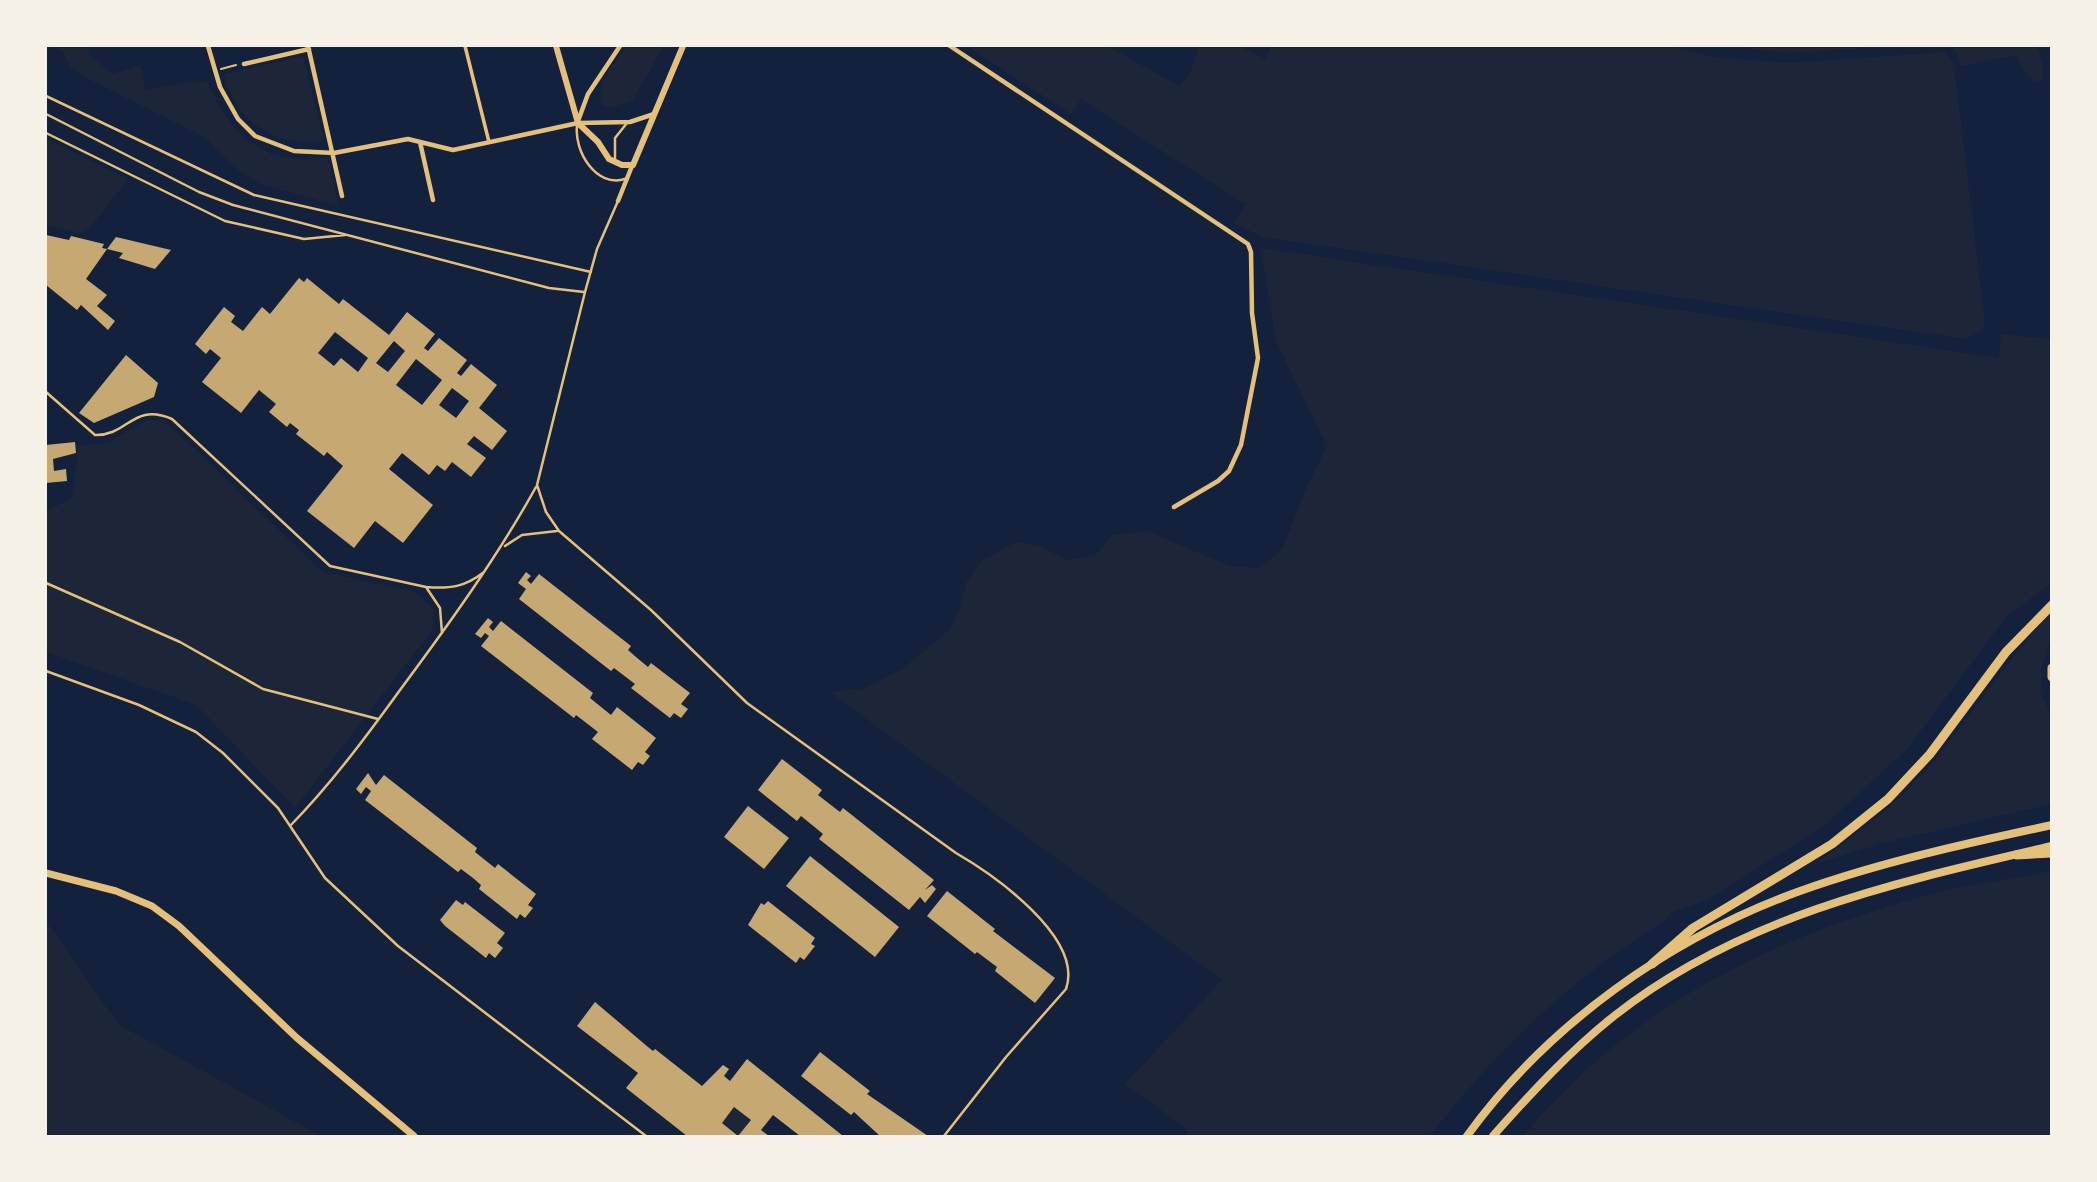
<svg xmlns="http://www.w3.org/2000/svg" width="2097" height="1182" viewBox="0 0 2097 1182" font-family="'PT Sans',sans-serif">
<rect width="100%" height="100%" fill="#14213d"/>
<!-- green -->
<path fill="#1d2539" d="M50,46H88L91,56L112,74L140,65L146,90L207,80C231,138 264,166 329,158L338,205L262,185L234,167L206,138L87,78L71,68L63,52Z
M627,46H664L632,101L610,108L602,104C594,84 616,62 627,46Z
M967,46H1107L1180,86L1192,69L1198,46H1240L1265,59L1272,46H1667L1713,57L1789,63L1944,52L1952,61L1955,73L1985,322L1982,331L1965,339L1262,237L1234,223L1246,205L1081,99L1071,114Z
M1722,46H1898L1789,53Z
M1950,46H2037L2044,67L2043,80L2037,82L2027,75L2016,55L1961,66L1958,56Z
M303,56L324,141C275,147 236,123 224,74Z
M46,139L128,179L89,229L79,234L46,225Z
M1261,248L1999,358L2001,334L2051,339V584L2007,616L1907,749L1825,825L1709,899L1672,912L1667,919C1573,977 1497,1049 1430,1136H1189L1184,1127L1125,1084L1222,980L830,692L866,688L905,667L950,629L959,611L966,583L981,561L1016,542L1037,545L1068,560L1095,556L1112,535L1147,531L1230,566L1259,568L1282,550L1308,484L1327,446L1276,341Z
M148,420H164L323,572L415,592L434,609L433,629L295,808L196,705L46,652V510L72,499L78,445L108,443Z
M2051,613V638L2041,670L2042,693L2051,719V804L1879,844L1812,865C1858,835 1899,803 1934,761C1975,712 2007,659 2051,613Z
M2051,871V1136H1523C1635,1002 1780,933 1947,890C1981,881 2017,879 2051,871Z
M46,921L118,1024L321,1136H46Z
M734,1107L751,1120L738,1136L722,1123Z"/>
<!-- building -->
<path fill="#c6a872" fill-rule="evenodd" d="M46,235L69,240L71,236L104,244L102,248L107,249L86,279L107,295L97,306L115,321L108,330L81,305L77,310L46,285Z
M116,237L171,250L155,269L119,258L123,253L107,249Z
M299,278L304,282L307,278L339,304L343,299L389,335L407,312L435,334L424,348L428,351L439,338L467,360L457,373L461,376L471,364L497,385L479,408L507,431L492,450L474,436L467,444L486,458L471,477L452,462L445,471L437,465L429,475L402,453L389,469L433,505L403,543L375,521L354,548L307,511L343,466L327,452L324,456L296,434L299,430L290,423L287,427L269,412L276,404L259,390L241,413L202,382L221,358L210,349L206,354L195,344L224,307L235,316L231,322L243,331L262,307L270,314ZM335,332L368,358L358,372L341,358L334,366L318,353ZM394,341L405,351L388,372L376,363ZM416,359L442,380L422,405L396,385ZM452,388L469,401L456,418L439,405Z
M126,355L158,383L154,397L94,423L79,413Z
M75,442L76,453L53,459L54,471L66,469L67,481L46,483V445Z
M526,572L531,576L527,580L531,584L539,574L631,646L628,650L636,657L648,667L651,663L690,693L681,704L688,709L681,718L674,713L670,718L631,688L635,684L614,668L611,671L519,599L526,589L518,583Z
M488,618L493,622L489,627L493,631L501,621L593,693L590,698L611,715L617,707L656,738L645,752L650,756L643,765L638,762L632,770L592,739L598,732L576,715L574,718L481,646L489,636L485,633L481,638L475,634Z
M782,759L822,790L818,795L840,812L843,808L934,880L925,890L932,885L936,889L925,903L920,897L909,910L819,839L823,834L817,829L801,816L797,821L758,790Z
M368,773L376,785L384,775L477,848L475,852L495,868L498,864L536,894L528,905L533,908L525,918L520,914L517,919L479,889L481,885L473,878L461,869L458,872L365,800L371,791L366,787L361,794L356,789Z
M748,806L789,838L764,869L724,837Z
M810,856L899,927L875,957L786,886Z
M947,891L995,929L993,931L1055,978L1035,1003L995,971L997,967L977,952L975,954L927,916Z
M456,900L463,905L465,902L505,933L497,943L503,948L495,958L489,953L486,958L445,926L440,920Z
M768,901L815,938L811,944L815,946L804,960L800,957L796,963L748,925L761,903L764,905Z
M595,1002L648,1047L653,1051L655,1049L702,1086L723,1065L729,1069L724,1076L730,1081L747,1059L843,1136H800L773,1115L761,1130L769,1136H687L626,1088L638,1073L577,1026ZM734,1107L751,1120L738,1136L722,1123Z
M820,1052L870,1091L867,1094L928,1136H880L854,1112L851,1115L801,1076Z"/>
<g fill="none" stroke-linecap="round" stroke-linejoin="round">
<!-- path -->
<path stroke="#e5c07b" stroke-width="2" d="M221,69L236,65"/>
<!-- service -->
<path stroke="#e5c07b" stroke-width="2.5" d="M46,96L254,195L591,272
M46,114L199,192L233,205L549,288L584,292
M577,126C574,151 596,188 625,179
M46,133L225,221L304,239L345,235
M615,160V138L627,123
M618,201L597,249L585,292L537,485L546,512L559,531L651,610L747,703L956,853C994,875 1084,938 1066,989L1006,1057L944,1136
M46,392L95,435C128,436 133,402 172,419L330,566L426,587L440,608L442,633
M505,546L522,535L557,531
M46,583L180,642L263,689L378,719
M426,587C450,589 465,587 484,572
M46,671L139,705L196,732L223,753L278,808L325,878L398,946L646,1136
M290,826C331,784 366,737 400,690C449,624 496,559 536,487"/>
<!-- pedestrian -->
<path stroke="#e5c07b" stroke-width="3.5" d="M465,46L489,142"/>
<!-- minor -->
<path stroke="#e5c07b" stroke-width="4.5" d="M208,46L220,87L238,119L255,136L294,151L334,153L408,139L453,150L578,123L630,122L654,114
M308,46L342,196
M950,46L1248,244L1251,252L1252,313L1258,358L1241,445L1229,471L1218,481L1174,507
M244,64L309,49
M578,121L588,94L620,46
M420,142L433,200
M618,201L632,166"/>
<!-- tertiary -->
<path stroke="#e5c07b" stroke-width="6" d="M556,46L578,123L598,142L609,159L622,165H633L683,46"/>
<!-- secondary -->
<path stroke="#e5c07b" stroke-width="7" d="M46,873L116,891L152,906L179,926L297,1038L414,1136"/>
<!-- primary -->
<path stroke="#e5c07b" stroke-width="8" d="M1467,1136C1548,1024 1670,938 1800,891C1881,862 1968,843 2052,825
M1493,1136C1531,1093 1569,1052 1614,1016C1741,916 1897,882 2052,846"/>
<!-- motorway -->
<path stroke="#e5c07b" stroke-width="9" d="M2052,668V677
M2016,855L2052,853
M1652,964L1693,928L1832,844L1888,799L1930,754L2006,652L2052,605"/>
</g>
<!-- border -->
<rect width="2097" height="1182" fill="none" stroke="#f6f1e7" stroke-width="94"/>
</svg>
